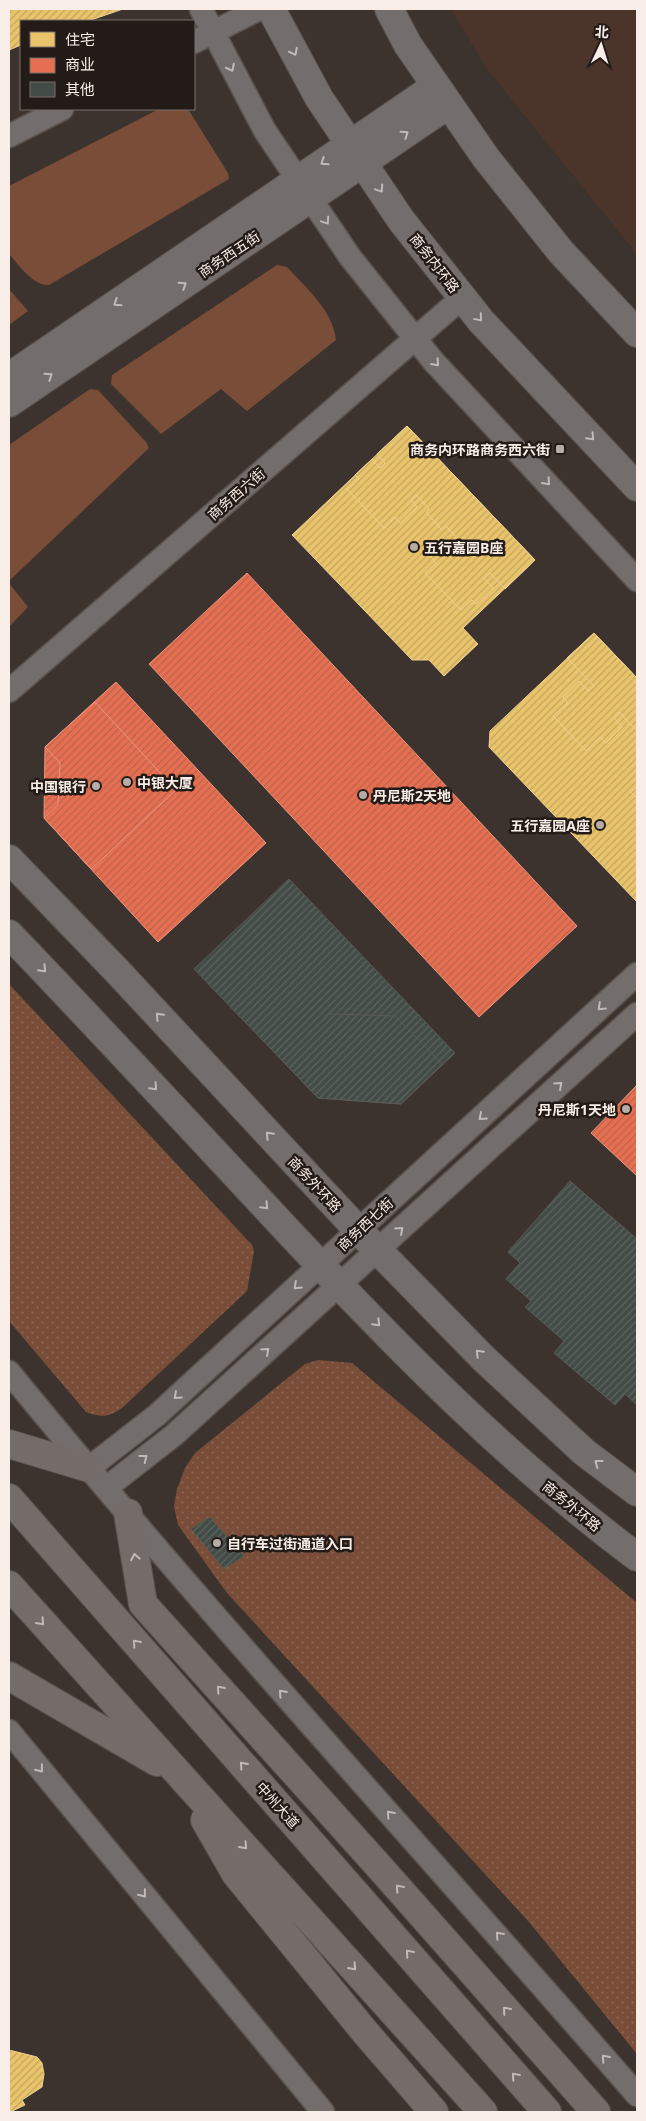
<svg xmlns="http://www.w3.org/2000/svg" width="646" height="2121" viewBox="0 0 646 2121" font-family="'Open Sans','Noto Sans SC',sans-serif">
<defs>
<pattern id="park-dots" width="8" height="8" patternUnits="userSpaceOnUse" patternTransform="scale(1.25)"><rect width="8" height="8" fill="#794d38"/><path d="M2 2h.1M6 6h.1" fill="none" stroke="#8d6755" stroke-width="1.8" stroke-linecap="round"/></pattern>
<pattern id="homes-hatch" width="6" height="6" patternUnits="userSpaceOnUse" patternTransform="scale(1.25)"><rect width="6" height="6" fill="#e9c46a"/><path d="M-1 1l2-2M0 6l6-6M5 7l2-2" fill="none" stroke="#c2a561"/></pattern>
<pattern id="shops-hatch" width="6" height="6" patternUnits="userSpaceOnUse" patternTransform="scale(1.25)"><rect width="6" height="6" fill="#e76f51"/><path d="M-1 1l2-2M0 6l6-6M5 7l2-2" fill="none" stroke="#b8634d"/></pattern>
<pattern id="building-hatch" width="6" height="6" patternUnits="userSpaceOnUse" patternTransform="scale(1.25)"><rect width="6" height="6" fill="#424b45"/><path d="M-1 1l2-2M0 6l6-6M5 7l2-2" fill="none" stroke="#5e6560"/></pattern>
</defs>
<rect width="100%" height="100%" fill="#3d332e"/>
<!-- built -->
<path fill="#4b342a" d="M451,9H637V254L487,69Z"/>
<!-- green -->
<path fill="#794d38" d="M159,109H188L228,173L229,179L49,285C32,285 20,266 9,254V186Z
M277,265L287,267C306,288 333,310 336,340L247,411L221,389L161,434L111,384L112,375Z
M9,289L28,311L9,325Z
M90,389L98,390L146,442L149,448L9,581V445Z
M9,583L28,607L9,627Z"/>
<!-- park -->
<path fill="url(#park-dots)" d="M9,984L252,1245L254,1251L247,1291L122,1408C109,1417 102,1418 86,1412L9,1321Z
M318,1360L352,1363L637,1603V2054L529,1922L227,1593L178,1525L174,1506L177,1489L185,1468L195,1453L305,1364Z"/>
<!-- homes -->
<path fill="url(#homes-hatch)" stroke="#eed090" d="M9,9H123L88,21H21V45L9,50Z
M407,426L535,560L505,589L490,573L484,578L493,588L476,604L472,600L461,610L425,573L436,563L431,557L448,541L457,549L462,544L446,526L442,530L426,512L429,509L416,495L411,500L417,507L400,523L395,517L384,528L347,489L359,479L355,475L372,459L380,468L385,463L377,454Z
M407,426L535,560L463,628L478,644L444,676L429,660H412L292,535Z
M594,633L637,678V731L619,712L614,718L622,727L606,743L600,737L586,751L553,716L568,703L563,697L579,681L588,691L594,686L567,658Z
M594,633L637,678V902L489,747L490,731Z
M637,787V799L631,792Z
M9,2050L37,2057L42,2063L44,2074L42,2087L22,2100L25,2105L10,2112Z"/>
<!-- shops -->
<path fill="url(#shops-hatch)" stroke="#ec957e" d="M247,573L577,926L479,1017L149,664Z
M116,682L266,843L158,942L44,818L45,747Z
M95,702L176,790L91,869L44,818L58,805L60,763L45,747Z
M637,1085V1176L591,1133Z"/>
<!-- building -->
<path fill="url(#building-hatch)" stroke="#5a5a56" d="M289,879L455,1053L401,1104L318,1098L194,969Z
M330,1014L395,1016L442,1064L401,1104L318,1098L282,1060Z
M570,1181L637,1239V1405L625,1394L615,1405L554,1353L564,1341L525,1307L531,1301L506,1279L520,1263L508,1252Z
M210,1517L244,1556L224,1569L191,1529Z"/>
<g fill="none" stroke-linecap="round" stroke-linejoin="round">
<defs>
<path id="minor" d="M201,9L265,131L350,257L434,362L637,580
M194,42L259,9
M9,136L62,109
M9,691L463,297
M9,1372C211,1619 428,1854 637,2095
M89,1468L157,1415L637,974
M106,1488L174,1435L637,1014
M9,1731L323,2112"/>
<path id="tertiary" d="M271,9L319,98L401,220L481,321L637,487
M389,9L408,45L486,158L561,252L637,333
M9,377L436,86
M9,403L449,104
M9,859L118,972L358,1230L483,1358L584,1452L637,1492
M9,934C102,1031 194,1130 286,1229C396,1346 508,1461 637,1557"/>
<path id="trunk" d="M9,1444L89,1468
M9,1498L547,2112
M128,1513L143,1604L383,1871L596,2112
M9,1585L483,2112
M9,1676L157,1762
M205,1820L236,1874L365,2032L434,2112"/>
</defs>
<!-- minor casing -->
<use href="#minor" stroke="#59524d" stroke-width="25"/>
<!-- tertiary casing -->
<use href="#tertiary" stroke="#59524d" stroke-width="30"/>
<!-- trunk casing -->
<use href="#trunk" stroke="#59524d" stroke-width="30"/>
<!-- minor -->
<use href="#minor" stroke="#736e6c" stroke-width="22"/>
<!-- tertiary -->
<use href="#tertiary" stroke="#736e6c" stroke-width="28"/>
<!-- trunk -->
<use href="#trunk" stroke="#746c69" stroke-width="28"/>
</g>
<!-- one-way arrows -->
<defs><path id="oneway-chevron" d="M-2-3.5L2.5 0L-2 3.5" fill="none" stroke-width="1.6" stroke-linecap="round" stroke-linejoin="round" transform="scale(1.25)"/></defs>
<g stroke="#c3bab6">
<use href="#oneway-chevron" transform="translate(294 52) rotate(63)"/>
<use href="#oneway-chevron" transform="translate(231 68) rotate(63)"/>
<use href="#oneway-chevron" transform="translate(405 134) rotate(-34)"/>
<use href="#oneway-chevron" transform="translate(324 162) rotate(146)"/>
<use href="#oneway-chevron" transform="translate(380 189) rotate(56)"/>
<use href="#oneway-chevron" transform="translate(326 221) rotate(56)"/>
<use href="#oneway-chevron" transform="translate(183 285) rotate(-34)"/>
<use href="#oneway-chevron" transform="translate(117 303) rotate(146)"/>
<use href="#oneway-chevron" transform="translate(479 318) rotate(50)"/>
<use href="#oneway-chevron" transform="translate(436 363) rotate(48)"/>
<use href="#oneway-chevron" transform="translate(49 376) rotate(-34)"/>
<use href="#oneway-chevron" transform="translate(591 437) rotate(47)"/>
<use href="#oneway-chevron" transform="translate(547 482) rotate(48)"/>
<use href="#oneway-chevron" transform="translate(43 969) rotate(46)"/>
<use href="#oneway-chevron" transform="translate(601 1007) rotate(137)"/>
<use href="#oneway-chevron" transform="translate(159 1016) rotate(-133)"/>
<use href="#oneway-chevron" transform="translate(559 1085) rotate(-42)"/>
<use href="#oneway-chevron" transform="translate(154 1087) rotate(47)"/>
<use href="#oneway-chevron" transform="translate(482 1117) rotate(138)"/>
<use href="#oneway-chevron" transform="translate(269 1135) rotate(-133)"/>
<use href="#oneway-chevron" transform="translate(265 1206) rotate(47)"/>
<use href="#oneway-chevron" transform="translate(400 1230) rotate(-42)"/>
<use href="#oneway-chevron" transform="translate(297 1286) rotate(137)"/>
<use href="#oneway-chevron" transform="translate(377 1323) rotate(46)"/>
<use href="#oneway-chevron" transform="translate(266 1351) rotate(-42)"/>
<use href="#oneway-chevron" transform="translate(479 1353) rotate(-135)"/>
<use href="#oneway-chevron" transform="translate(177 1396) rotate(138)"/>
<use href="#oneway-chevron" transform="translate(144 1458) rotate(-38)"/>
<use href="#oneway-chevron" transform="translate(598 1463) rotate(-143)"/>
<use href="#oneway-chevron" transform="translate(282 1693) rotate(-132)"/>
<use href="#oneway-chevron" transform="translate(40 1769) rotate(51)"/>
<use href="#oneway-chevron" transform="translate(390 1814) rotate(-132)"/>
<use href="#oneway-chevron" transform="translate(143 1894) rotate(51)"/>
<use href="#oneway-chevron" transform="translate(499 1935) rotate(-132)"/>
<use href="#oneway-chevron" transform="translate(605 2058) rotate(-131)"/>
</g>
<g stroke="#c4b9b5">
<use href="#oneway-chevron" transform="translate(135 1557) rotate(-100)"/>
<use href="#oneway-chevron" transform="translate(41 1622) rotate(48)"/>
<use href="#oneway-chevron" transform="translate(136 1643) rotate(-131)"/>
<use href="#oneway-chevron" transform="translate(220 1689) rotate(-132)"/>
<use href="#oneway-chevron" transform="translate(243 1765) rotate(-132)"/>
<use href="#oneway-chevron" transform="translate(244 1846) rotate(48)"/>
<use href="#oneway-chevron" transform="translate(399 1888) rotate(-131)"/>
<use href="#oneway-chevron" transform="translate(409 1953) rotate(-131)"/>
<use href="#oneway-chevron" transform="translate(353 1967) rotate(48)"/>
<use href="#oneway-chevron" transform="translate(506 2010) rotate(-131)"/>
<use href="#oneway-chevron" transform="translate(515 2076) rotate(-131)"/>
</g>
<!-- markers -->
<g fill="#b7aca6" stroke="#231b17" stroke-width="2">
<rect x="555" y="444" width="10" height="10" rx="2.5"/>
<circle cx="414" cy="547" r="5"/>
<circle cx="127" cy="782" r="5"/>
<circle cx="96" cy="786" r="5"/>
<circle cx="363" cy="795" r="5"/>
<circle cx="600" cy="825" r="5"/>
<circle cx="626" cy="1109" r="5"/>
<circle cx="217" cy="1543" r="5"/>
</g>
<g text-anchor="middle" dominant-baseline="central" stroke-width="5" stroke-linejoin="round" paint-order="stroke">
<!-- street labels -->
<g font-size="14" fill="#f9ede7" stroke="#231b17">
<text transform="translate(229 254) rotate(-34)">商务西五街</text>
<text transform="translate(435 263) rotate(52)">商务内环路</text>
<text transform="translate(236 494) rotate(-41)">商务西六街</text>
<text transform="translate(315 1184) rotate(47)">商务外环路</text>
<text transform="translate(365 1224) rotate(-43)">商务西七街</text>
<text transform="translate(572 1506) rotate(39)">商务外环路</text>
<text transform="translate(278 1805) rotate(48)">中州大道</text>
</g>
<!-- poi labels -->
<g font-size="14" font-weight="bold" fill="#f9ede7" stroke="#231b17" text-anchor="end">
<text x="550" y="449">商务内环路商务西六街</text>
<text x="424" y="547" text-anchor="start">五行嘉园B座</text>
<text x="137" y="782" text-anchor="start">中银大厦</text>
<text x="86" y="786">中国银行</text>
<text x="373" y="795" text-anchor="start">丹尼斯2天地</text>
<text x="590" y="825">五行嘉园A座</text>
<text x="616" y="1109">丹尼斯1天地</text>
<text x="227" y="1543" text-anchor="start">自行车过街通道入口</text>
</g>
</g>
<!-- border -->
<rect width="646" height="2121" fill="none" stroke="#f9ede7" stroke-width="20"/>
<!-- legend -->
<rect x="20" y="20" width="175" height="90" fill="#231b17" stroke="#796f6a"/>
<rect x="30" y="32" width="25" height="15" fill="#e9c46a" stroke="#796f6a"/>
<text x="65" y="45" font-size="15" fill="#f9ede7">住宅</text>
<rect x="30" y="58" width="25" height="15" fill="#e76f51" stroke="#796f6a"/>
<text x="65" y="70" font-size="15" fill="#f9ede7">商业</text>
<rect x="30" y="82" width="25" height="15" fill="#424b45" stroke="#796f6a"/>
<text x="65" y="95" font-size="15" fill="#f9ede7">其他</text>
<!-- north arrow -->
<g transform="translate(601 45) rotate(4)" stroke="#231b17" stroke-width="4" paint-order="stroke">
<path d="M0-4L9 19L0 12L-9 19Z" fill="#f9ede7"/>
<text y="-8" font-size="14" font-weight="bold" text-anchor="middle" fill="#f9ede7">北</text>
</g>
</svg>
